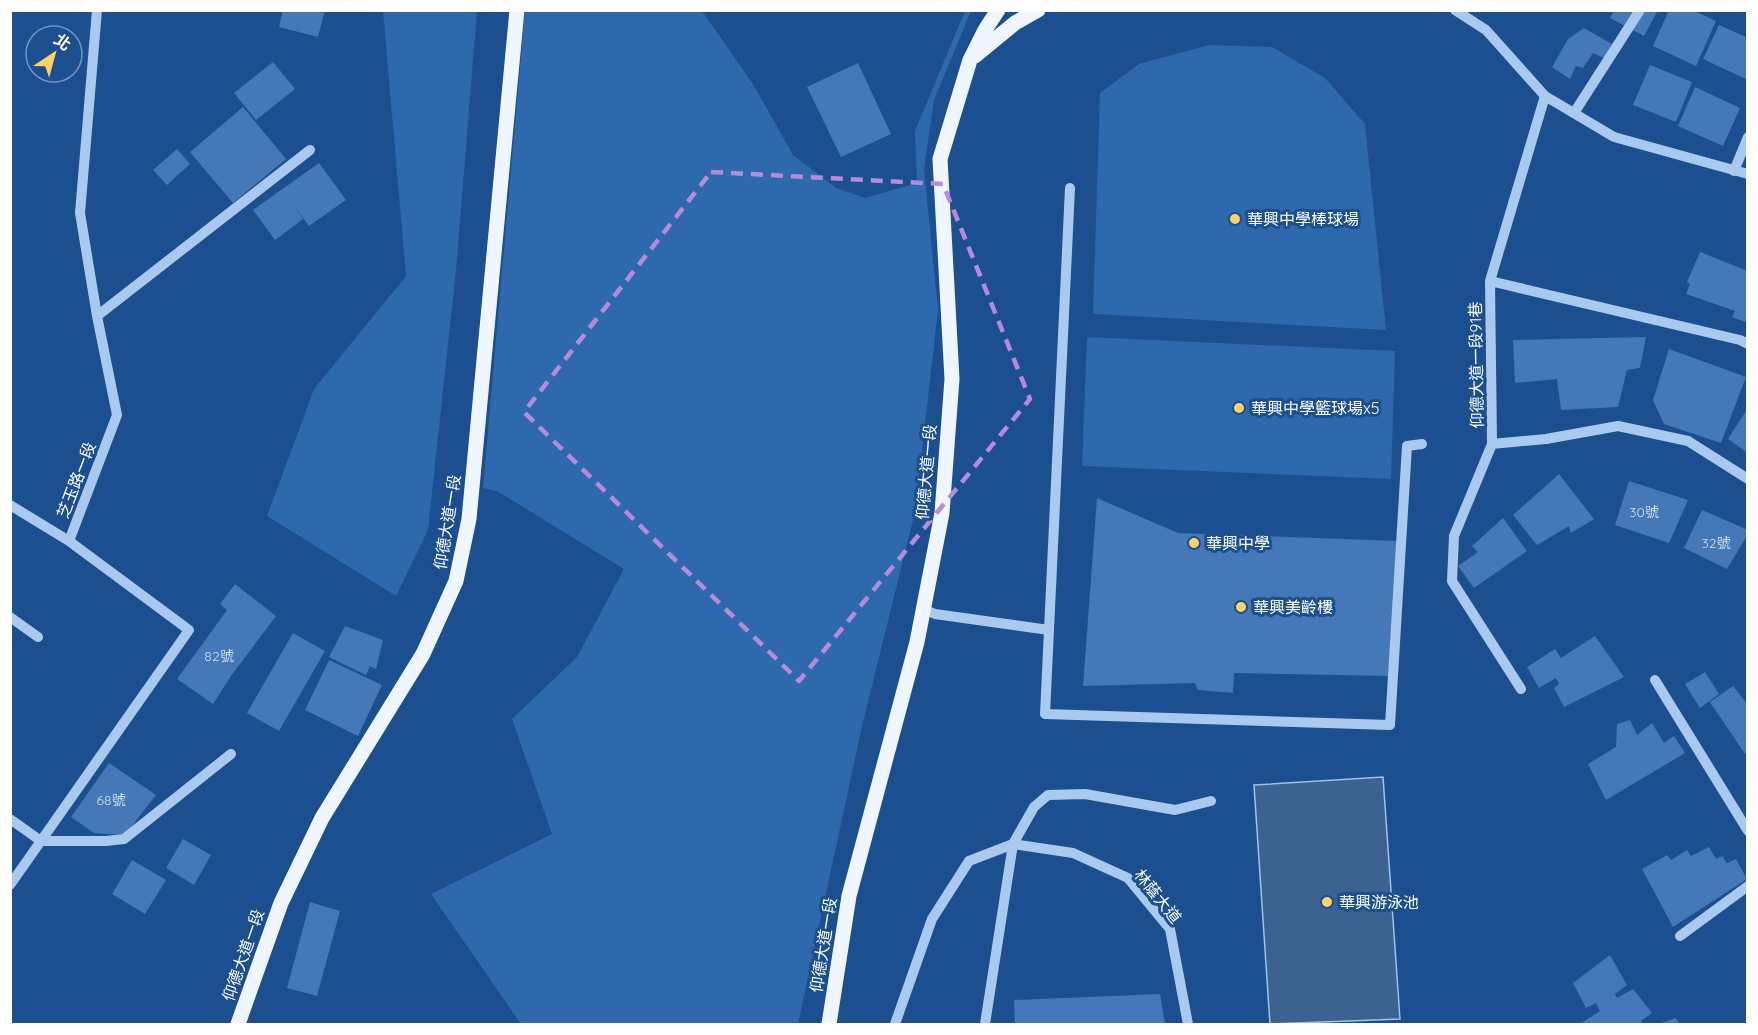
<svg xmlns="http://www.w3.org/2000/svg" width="1758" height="1035" viewBox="0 0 1758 1035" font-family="Quicksand,'Noto Sans TC',sans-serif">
<rect width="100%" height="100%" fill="#1b4f8f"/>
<!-- green -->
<path fill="#2e69ad" d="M383,11H477L456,270L428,530L396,596L267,516L314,389L406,276Z
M525,11H702L753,84L793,155L836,188L865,198L917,183L915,131L965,11H971L934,100L924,168L938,310L915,512L862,726L798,1024H521L431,894L552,834L512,719L577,657L624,569L497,491L483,488Z
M1209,45L1272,47L1325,78L1365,124L1386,330L1093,314L1100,93L1139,64Z
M1087,337L1395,351L1391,479L1082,466Z"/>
<!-- water -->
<path fill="#3c6290" stroke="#9cc4f0" stroke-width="1.5" d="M1383,777L1400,1019L1270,1024L1254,785Z"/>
<!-- building -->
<path fill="#4478b7" d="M283,10H325L318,37L279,27Z
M1614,10H1658L1644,36L1610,18Z
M1669,10H1692L1716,21L1696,66L1653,46Z
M1719,25L1748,38V80L1703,59Z
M1584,28L1612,44L1604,58L1593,53L1583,68L1576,66L1570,79L1552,67L1568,39Z
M273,62L295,89L256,120L234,93Z
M858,63L891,134L841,157L807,87Z
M1650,65L1692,82L1676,122L1633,105Z
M1695,87L1740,108L1723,146L1678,126Z
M243,107L286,159L233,203L190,152Z
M177,149L190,164L167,185L153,170Z
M319,163L346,200L309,226L294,206L303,219L275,240L253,210Z
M1700,252L1748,271V323L1732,317L1735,311L1686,294L1690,284L1687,282Z
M1646,337L1640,368L1627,370L1618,407L1561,410L1557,379L1515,383L1513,340Z
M1669,349L1746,377L1721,443L1664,424L1653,400Z
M1746,411L1748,412V453L1728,439Z
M1559,474L1594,519L1571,533L1569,526L1537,545L1513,515Z
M1629,481L1688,500L1669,543L1615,525Z
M1097,498L1178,533L1397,541L1391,676L1234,673L1233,693L1198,690L1195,683L1083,686Z
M1702,510L1748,530V534L1727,569L1684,548Z
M1503,518L1527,551L1474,588L1458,566L1478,552L1472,546Z
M235,584L276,616L231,676L213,704L177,679L227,610L220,604Z
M345,626L383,640L376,669L370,666L366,675L329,657Z
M293,633L325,651L279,731L247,713Z
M1595,636L1624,677L1564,707L1554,688L1559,684L1556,678L1539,688L1527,667L1555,649L1561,658Z
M329,660L382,685L358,736L305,710Z
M1705,672L1719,694L1700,708L1685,684Z
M1733,686L1748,705V752L1745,754L1710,702Z
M1630,720L1637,735L1652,723L1664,743L1674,736L1685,753L1606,800L1588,764L1616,747L1617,724Z
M109,763L156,795L125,835L94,833L71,817Z
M183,839L211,855L194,885L166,868Z
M1709,847L1716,859L1722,856L1727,863L1736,859L1747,879L1673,927L1642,869L1667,855L1671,860L1687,850L1691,856Z
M132,860L166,880L145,914L112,894Z
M310,902L340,911L317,996L287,988Z
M1610,955L1627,985L1615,994L1617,998L1633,989L1652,1013L1641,1021L1643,1024H1580L1600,1011L1596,1003L1586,1008L1573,983Z
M1160,994L1165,1024H1015L1014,1000Z
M1676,1018L1679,1024H1659Z"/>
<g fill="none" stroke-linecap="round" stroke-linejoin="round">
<!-- minor -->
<path stroke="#a9c9ee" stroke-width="10" d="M1455,10L1486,30L1545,96L1614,137L1748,174
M1545,96L1490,281L1492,444L1546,439L1618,426L1688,441L1748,479
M1574,113L1640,10
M1734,171L1748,137
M1070,188L1045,714L1390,725L1407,446L1422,444
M1490,281L1740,340L1748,344
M97,316L310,150
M1492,444L1454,536L1452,581L1521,689
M10,505L69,541
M923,609L935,614L1049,630
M10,617L38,637
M1655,680L1748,831
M10,819L41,841H106L124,839L231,754
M10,885L189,630L69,541L117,415L97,316L80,213L97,10
M1680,936L1748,886
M895,1024L932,919L969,861L1013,844L1073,853L1128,878L1170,929L1188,1024
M985,1024L1013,844L1034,807L1048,795L1085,794L1175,810L1211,801"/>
<!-- major -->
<path stroke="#f0f6ff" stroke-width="15" d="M975,56L1015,23L1038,10
M238,1024L281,903L322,818L423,654L456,581L469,519L517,10
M829,1024L849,896L917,642L942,513L952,379L940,159L970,60L985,30L998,10"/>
</g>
<!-- marked area -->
<path fill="none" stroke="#b68bdc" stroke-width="4.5" stroke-dasharray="12 8" stroke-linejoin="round" d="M711,172L943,184L1030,399L799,681L524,412Z"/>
<!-- markers -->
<g fill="#ffd166" stroke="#1b4f8f" stroke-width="2">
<circle cx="1235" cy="219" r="6"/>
<circle cx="1239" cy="408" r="6"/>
<circle cx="1194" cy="543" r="6"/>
<circle cx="1241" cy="607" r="6"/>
<circle cx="1327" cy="902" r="6"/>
</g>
<g text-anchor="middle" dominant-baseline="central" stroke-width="6" stroke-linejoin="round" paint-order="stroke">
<!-- number labels -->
<g font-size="14" fill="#d0dded">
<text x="1644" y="512">30號</text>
<text x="1716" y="543">32號</text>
<text x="219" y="656">82號</text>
<text x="111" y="800">68號</text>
</g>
<!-- poi labels -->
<g font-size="16" fill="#fff" stroke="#1b4f8f" text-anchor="start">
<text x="1247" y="219">華興中學棒球場</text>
<text x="1251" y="408">華興中學籃球場x5</text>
<text x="1206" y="543">華興中學</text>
<text x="1253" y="607">華興美齡樓</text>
<text x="1339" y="902">華興游泳池</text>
</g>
<!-- street labels -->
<g font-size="16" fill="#fff" stroke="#1b4f8f">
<text transform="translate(1476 365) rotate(-91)">仰德大道一段91巷</text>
<text transform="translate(926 472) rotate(-85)">仰德大道一段</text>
<text transform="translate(76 480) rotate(-69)">芝玉路一段</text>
<text transform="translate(447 522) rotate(-81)">仰德大道一段</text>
<text transform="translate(1158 896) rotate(51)">林蔭大道</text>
<text transform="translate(823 945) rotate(-81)">仰德大道一段</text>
<text transform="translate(243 955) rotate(-71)">仰德大道一段</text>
</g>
</g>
<!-- border -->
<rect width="1758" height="1035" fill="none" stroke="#ffffff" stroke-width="24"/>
<!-- north arrow -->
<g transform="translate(54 54) rotate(36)"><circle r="28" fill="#1b4f8f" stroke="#7695bc" stroke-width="1.5"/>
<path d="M0-4.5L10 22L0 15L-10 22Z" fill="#ffd166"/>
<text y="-9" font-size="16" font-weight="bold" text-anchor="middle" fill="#ffffff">北</text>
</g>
</svg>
